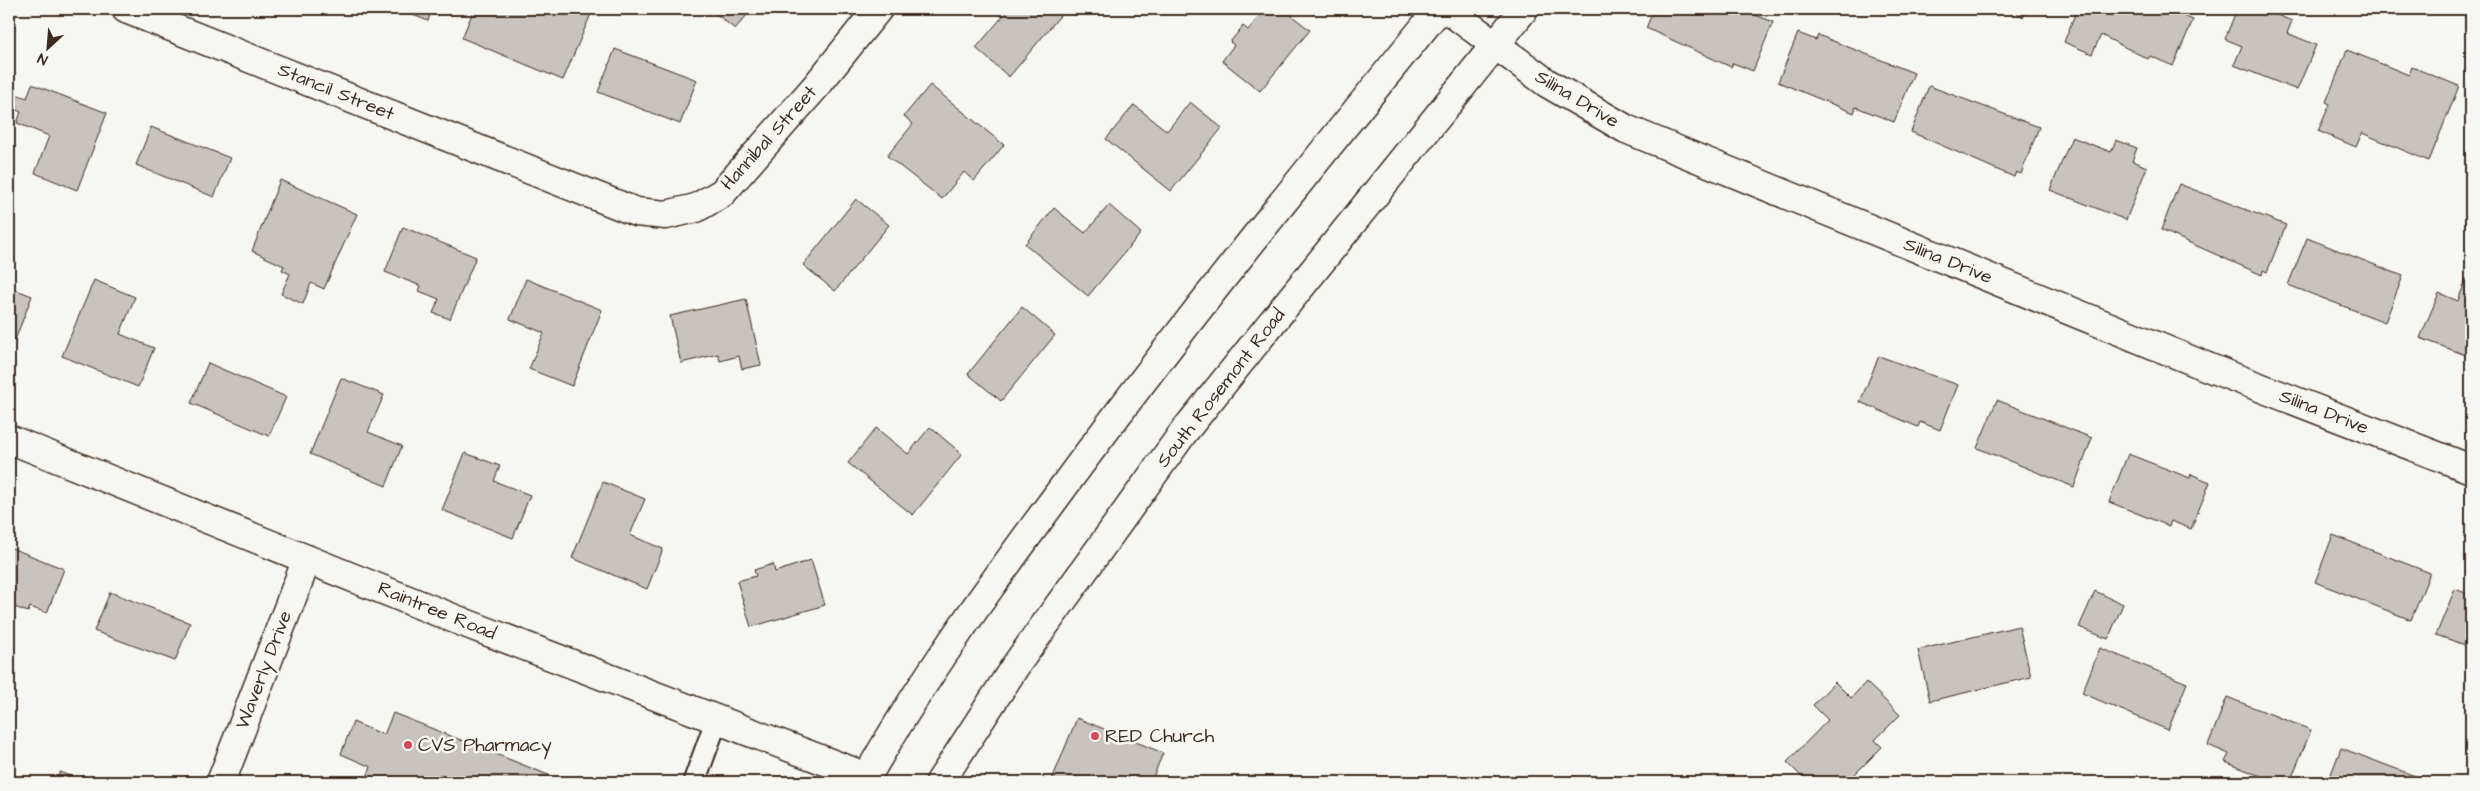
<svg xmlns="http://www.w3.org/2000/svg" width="2480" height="791" viewBox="0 0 2480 791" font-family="'Architects Daughter',sans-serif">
<rect width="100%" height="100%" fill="#f6f6f2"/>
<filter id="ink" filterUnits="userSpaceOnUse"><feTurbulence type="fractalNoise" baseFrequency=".02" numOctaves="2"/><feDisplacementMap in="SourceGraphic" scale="10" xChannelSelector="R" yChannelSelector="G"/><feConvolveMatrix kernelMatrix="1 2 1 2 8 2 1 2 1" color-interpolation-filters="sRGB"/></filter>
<g filter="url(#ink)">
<!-- building -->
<path fill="#c8c3be" stroke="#3b2a1e" d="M398,9H432L428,21Z
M474,9L516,10L593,9L563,80L462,38Z
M710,9H752L735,29Z
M1009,9H1061L1064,11L1009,77L976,48Z
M1265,9H1283L1310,30L1260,91L1222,61L1234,45L1230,42L1243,26L1248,30Z
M1654,9H1740L1773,22L1753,71L1733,63L1731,67L1646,28Z
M2012,9H2029L2023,17Z
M2077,9H2167L2193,20L2173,66L2150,56L2148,59L2101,35L2092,54L2064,42Z
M2237,9H2262L2292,21L2287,33L2316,45L2297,90L2234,65L2242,46L2225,39Z
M1798,33L1816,40L1818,35L1914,73L1894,122L1856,107L1854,113L1778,82Z
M615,49L697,80L680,124L598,92Z
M2347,50L2409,75L2412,67L2459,86L2429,161L2362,133L2356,147L2318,131L2330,104L2326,102Z
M32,84L107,113L77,190L35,173L49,136L17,123L21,112L9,107L13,93L27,98Z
M930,85L1004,145L974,181L964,172L942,199L887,156L913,124L904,116Z
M1929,86L2039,127L2021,174L2016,172L2014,177L1911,132Z
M1190,102L1222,128L1171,191L1106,139L1134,105L1167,131Z
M151,127L230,158L214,197L136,165Z
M2072,137L2111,152L2116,140L2137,148L2132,161L2147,167L2126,220L2050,190Z
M280,180L357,214L324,289L311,283L303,304L281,294L290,274L282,270L284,266L252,251Z
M2179,184L2286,225L2267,272L2263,270L2262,275L2161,230Z
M856,199L889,225L835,291L803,265Z
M1109,205L1141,233L1088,296L1025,244L1054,208L1085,233Z
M403,227L476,257L450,319L433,313L439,299L419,291L421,286L385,272Z
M2307,238L2403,276L2385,322L2288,285Z
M526,279L602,310L572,386L529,369L544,333L510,319Z
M2466,279L2471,281V357L2420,338L2439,293L2458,301Z
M94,280L135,297L120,334L154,348L138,387L62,356Z
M9,287L32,296L15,340L9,338Z
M746,299L761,365L742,369L739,356L720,361L718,354L681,363L670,316Z
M1022,307L1055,335L1001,401L968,374Z
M1879,356L1958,385L1940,430L1920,422L1918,427L1860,402Z
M208,363L286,397L269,436L191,403Z
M341,378L384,395L368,432L402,446L386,486L310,454Z
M1997,400L2092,438L2074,487L1977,448Z
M930,427L962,454L913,515L848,463L876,428L908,454Z
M465,453L500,466L494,481L530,495L513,538L442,510Z
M2128,454L2190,478L2191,474L2210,482L2191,529L2171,521L2169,526L2109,502Z
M603,482L645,499L630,535L663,549L647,589L572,558Z
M2333,535L2430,573L2411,620L2315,582Z
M9,547L64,569L47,613L30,607L28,612L9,605L11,599L9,598Z
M811,560L825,605L751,627L737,581L756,576L754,570L773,564L775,572Z
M2455,589L2471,595V647L2436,635Z
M2095,591L2123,604L2108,639L2079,627Z
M110,592L190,623L175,661L94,631Z
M2019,626L2031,677L1930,701L1918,650Z
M2100,648L2187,683L2168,730L2082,693Z
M1835,682L1851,698L1866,682L1900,715L1875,740L1882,747L1847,782H1807L1787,762L1828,720L1813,705Z
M2227,697L2311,730L2290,782H2276L2225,762L2229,754L2208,745Z
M393,713L566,782H365L371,767L341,754L353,722L384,735Z
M1077,718L1163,753L1151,782H1051Z
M2341,748L2431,782H2328Z
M60,772L86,782H56Z"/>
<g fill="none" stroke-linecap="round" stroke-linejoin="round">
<defs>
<path id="service" d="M694,782L717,719"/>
<path id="minor" d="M126,9L636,212L666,215L696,208L722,193L817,85L878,9
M9,439L465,623L867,777
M221,782L307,559"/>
<path id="tertiary" d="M1447,9L1547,83L1626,129L2210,368L2471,469"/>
<path id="secondary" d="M864,782C920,682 988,589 1056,497C1178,330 1309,169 1439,9
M940,782L1016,665L1183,433L1524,9"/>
</defs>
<!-- service casing -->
<use href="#service" stroke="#3b2a1e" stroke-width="25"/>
<!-- minor casing -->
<use href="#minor" stroke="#3b2a1e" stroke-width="31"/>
<!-- tertiary casing -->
<use href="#tertiary" stroke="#3b2a1e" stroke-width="31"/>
<!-- secondary casing -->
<use href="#secondary" stroke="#3b2a1e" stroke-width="31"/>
<!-- service -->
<use href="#service" stroke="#f6f6f2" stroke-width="21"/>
<!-- minor -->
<use href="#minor" stroke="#f6f6f2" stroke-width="28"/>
<!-- tertiary -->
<use href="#tertiary" stroke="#f6f6f2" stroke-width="28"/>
<!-- secondary -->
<use href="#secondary" stroke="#f6f6f2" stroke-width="28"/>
</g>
</g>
<!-- markers -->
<g fill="#d1495b" stroke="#f6f6f2" stroke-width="2">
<circle cx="1095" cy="736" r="5"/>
<circle cx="408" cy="745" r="5"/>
</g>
<g text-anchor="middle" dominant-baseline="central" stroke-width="5" stroke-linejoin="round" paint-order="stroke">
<!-- street labels -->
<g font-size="19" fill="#3b2a1e" stroke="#f6f6f2">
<text transform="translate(336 92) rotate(22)">Stancil Street</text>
<text transform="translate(1577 99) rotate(31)">Silina Drive</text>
<text transform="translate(769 138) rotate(-48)">Hannibal Street</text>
<text transform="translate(1948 261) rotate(22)">Silina Drive</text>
<text transform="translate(1221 388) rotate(-52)">South Rosemont Road</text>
<text transform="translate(2324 412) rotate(21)">Silina Drive</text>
<text transform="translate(437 611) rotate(22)">Raintree Road</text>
<text transform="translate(264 670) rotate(-69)">Waverly Drive</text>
</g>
<!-- poi labels -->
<g font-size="19" fill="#3b2a1e" stroke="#f6f6f2" text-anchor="start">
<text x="1105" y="736">RED Church</text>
<text x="418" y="745">CVS Pharmacy</text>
</g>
</g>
<!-- margin -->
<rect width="2480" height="791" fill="none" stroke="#f6f6f2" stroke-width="30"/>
<rect x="15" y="15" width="2450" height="761" fill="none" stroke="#3b2a1e" stroke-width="2" filter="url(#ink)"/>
<!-- north arrow -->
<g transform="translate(48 48) rotate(206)" stroke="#f6f6f2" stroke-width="4" paint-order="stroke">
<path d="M0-4L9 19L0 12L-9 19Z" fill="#3b2a1e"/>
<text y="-8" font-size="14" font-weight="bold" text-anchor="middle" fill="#3b2a1e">N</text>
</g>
</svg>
